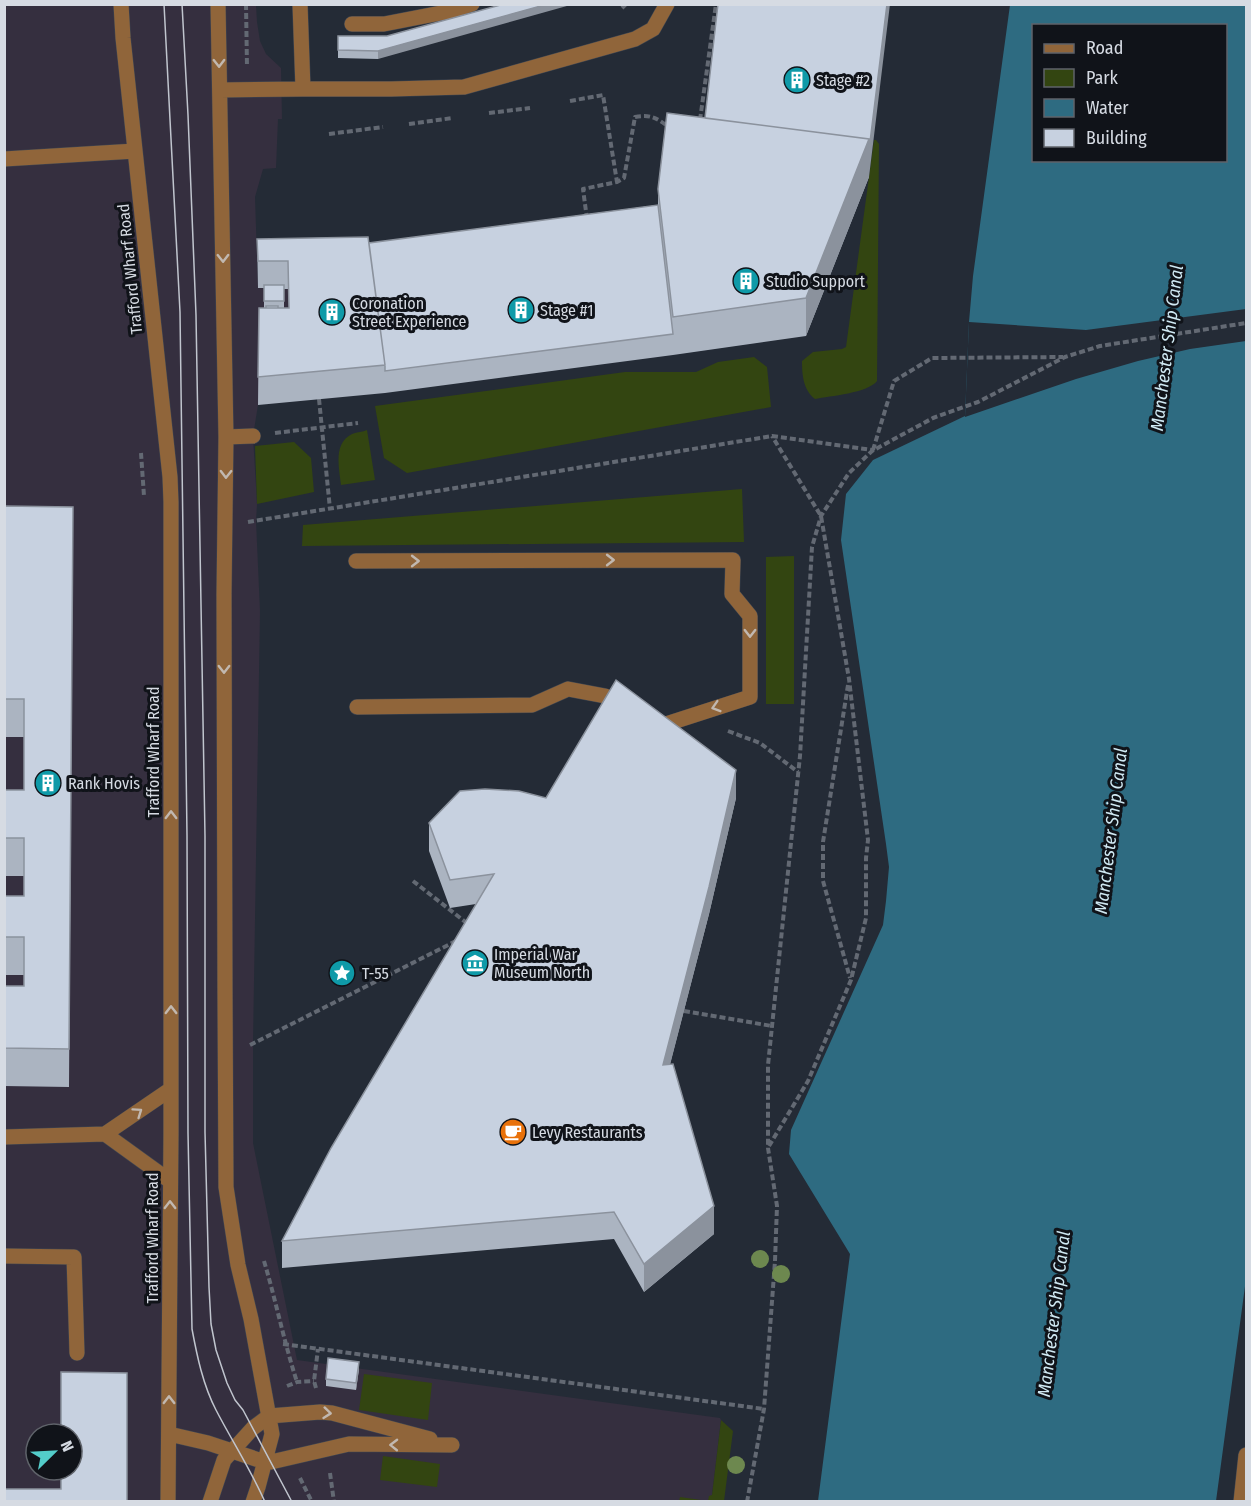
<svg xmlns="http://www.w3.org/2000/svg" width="1251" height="1506" viewBox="0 0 1251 1506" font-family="'Fira Sans Condensed',sans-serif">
<rect width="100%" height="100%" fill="#242b36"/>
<!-- industrial -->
<path fill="#352f3f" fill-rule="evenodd" d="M5,5H256L257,22L260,41L266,54L281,68L282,119H278L276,168L263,169L255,197L258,288L288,289L289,336L258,405L253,436L257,504L256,521L260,611L253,1043V1143L297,1360L720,1418L721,1420L712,1495L724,1501L5,1502ZM36,1434H72V1470H36Z"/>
<!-- green -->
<path fill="#334511" d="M874,140H876L879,144L877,381C868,393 830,396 815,399C803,390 802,374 802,361L813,352L842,349L846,347Z
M754,357L767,367L771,407L407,473L384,458L375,406L625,372H696L718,362Z
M367,430L375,480L341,485C339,468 333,443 352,434C357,432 363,432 367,430Z
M294,442L311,458L314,492L257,504L255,446Z
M742,489L744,542L302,546L303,525Z
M794,556V704H766V557Z
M364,1374L432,1383L428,1420L359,1410Z
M721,1420L733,1431L724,1501H679L680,1497L708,1501L709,1496L712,1495Z
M383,1456L440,1464L437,1487L380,1480Z"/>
<!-- water -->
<path fill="#2e6b81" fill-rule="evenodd" d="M1010,5H1246V1279L1216,1501H818L850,1254L789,1154L791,1130L883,925L886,901L889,867L886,844L841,540L846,494L873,460L965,416L969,322L973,276ZM1034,26H1226V160H1034Z"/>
<!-- pier -->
<path fill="#242b36" d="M1246,309V341L1190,349L1138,361L1076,379L965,417L969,322L1086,330Z"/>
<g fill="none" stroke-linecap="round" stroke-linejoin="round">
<defs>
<path id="minor" d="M121,4L123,38L170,477L171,502V1133L168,1502
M218,4L226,437L224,594L225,992L226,1187L238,1265L251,1319L272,1434L258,1487L253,1502
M300,4L303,89
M352,24H384L451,11L472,4
M220,90L303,89H391L464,87L635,39L653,29L667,4
M4,159L135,151
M226,437L253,436
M356,561L733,560L732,594L750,616V697L657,727L654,725
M357,707L532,705L568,689L605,696L623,707
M105,1134L170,1181
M4,1137L105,1134L171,1089
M4,1256L74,1257L77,1353
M269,1416L320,1412L332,1413L430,1439
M169,1434L208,1443L265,1462H271L349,1444L452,1445
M210,1502L224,1460L253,1428L269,1416
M1241,1502L1246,1455"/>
</defs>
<!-- minor casing -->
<use href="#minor" stroke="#404752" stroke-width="16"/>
<!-- path -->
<path stroke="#636973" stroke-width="4" stroke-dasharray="6 3" stroke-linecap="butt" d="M246,4L247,67
M622,8L626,4
M570,101L603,95L617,182
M489,113L530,108
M700,120L716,4
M409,124L453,118
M329,134L383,127
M587,219L583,189L617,182L624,178L635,117C651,114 656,118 669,127
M319,399L330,509
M275,433L358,423
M873,450L894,381L932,358L1063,357
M141,453L144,496
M248,522L772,436L872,450
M848,685L823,842V881L850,978
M728,731L760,743L798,772
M413,881L468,924
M684,1011L772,1026
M250,1045L458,940
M769,1146L808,1081L851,980L866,918V858L868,840L849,679L821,516L772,436
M264,1261C276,1301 284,1342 297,1382
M283,1344L764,1409
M287,1386L297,1382L314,1381
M316,1388L314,1381L318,1349
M330,1473L334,1502
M300,1478L312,1502
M747,1502L764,1409L775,1261L777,1206L768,1148V1065L800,756L812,547L821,516L849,473L872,451L933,418L978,402L1065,357L1100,346L1246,323"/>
<!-- minor -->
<use href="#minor" stroke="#90653a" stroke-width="15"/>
<!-- tram -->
<path stroke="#c0c5ce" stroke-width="1.5" d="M164,4L180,312L187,835L188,1133L192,1329C197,1356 203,1385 216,1410C232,1441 251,1470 265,1502
M182,4L188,115L196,315L205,836V1132L209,1287L211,1324L216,1350L227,1383L235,1400L243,1410L292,1502"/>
</g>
<!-- trees -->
<g fill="#6d884f">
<circle cx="760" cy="1259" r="9"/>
<circle cx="781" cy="1274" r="9"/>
<circle cx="736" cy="1465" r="9"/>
</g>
<!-- wall -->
<path fill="#abb4c1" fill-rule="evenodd" d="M338,36H387L378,59L338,58Z
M869,177L806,336L673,355L385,393L258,405L259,308H264V288H258L257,239L369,243L658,205V189ZM284,289H288L289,308H284Z
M4,506L73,507L69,1087L4,1086V986H24V975H4V896H24V876H4V790H24V737H4Z
M546,798H736L709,914L670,1064L714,1234L644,1292L614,1239L282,1268V1241L476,904L450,908L429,851V823Z
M359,1369L356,1390L326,1386V1379Z"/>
<!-- shaded-wall -->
<path fill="#8b929d" d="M548,4H574L378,59V51Z
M887,4H890L869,177L806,336V298Z
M736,770V798L709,914L663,1092V1065Z
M714,1206V1234L644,1292V1264Z
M359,1362V1369L356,1390V1383Z"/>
<!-- building -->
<path fill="#c7d1e0" stroke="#8b929d" stroke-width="1.5" d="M504,4H548L378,51L338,50V36H387Z
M718,4H887L869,150V139L705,118Z
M667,113L869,139L806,298L673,317L658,189Z
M658,205L673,334L385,371V365L369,243Z
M368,237L385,365L258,377L259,308H289L288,261H258L257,239Z
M264,285H284V301H264Z
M266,306H278V308H266Z
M4,506L73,507L69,1049L4,1048V986H24V937H4V896H24V838H4V790H24V699H4Z
M616,680L736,770L709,887L663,1065L673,1064L714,1206L644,1264L614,1212L282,1241L331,1148L494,874L450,880L429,823L460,791L485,789L519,791L546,798Z
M328,1358L359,1362L356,1383L326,1379Z
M61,1372L127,1373V1502H4V1489H61V1470H72V1434H61Z"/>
<!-- one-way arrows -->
<defs><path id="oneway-chevron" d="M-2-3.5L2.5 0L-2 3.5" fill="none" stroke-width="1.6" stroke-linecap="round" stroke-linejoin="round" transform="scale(1.5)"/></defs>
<g stroke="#c1b8b0">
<use href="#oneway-chevron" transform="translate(219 63) rotate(89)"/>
<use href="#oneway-chevron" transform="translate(223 258) rotate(89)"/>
<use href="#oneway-chevron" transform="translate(226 474) rotate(91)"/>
<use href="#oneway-chevron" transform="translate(610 560)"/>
<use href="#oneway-chevron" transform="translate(415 561)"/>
<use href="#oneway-chevron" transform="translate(750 633) rotate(90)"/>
<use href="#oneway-chevron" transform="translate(224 669) rotate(90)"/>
<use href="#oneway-chevron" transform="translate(716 707) rotate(163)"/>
<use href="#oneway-chevron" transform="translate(171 815) rotate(-90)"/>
<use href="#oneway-chevron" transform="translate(171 1010) rotate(-90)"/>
<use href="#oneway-chevron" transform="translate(138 1112) rotate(-35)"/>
<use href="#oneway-chevron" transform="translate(170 1205) rotate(-90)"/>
<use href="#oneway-chevron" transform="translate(169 1400) rotate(-90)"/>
<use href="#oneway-chevron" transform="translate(327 1413) rotate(6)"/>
<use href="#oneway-chevron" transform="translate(394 1445) rotate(-179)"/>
</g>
<!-- icons -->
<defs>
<symbol id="building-disc" viewBox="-11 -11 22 22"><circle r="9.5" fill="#0f9aa8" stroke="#101319"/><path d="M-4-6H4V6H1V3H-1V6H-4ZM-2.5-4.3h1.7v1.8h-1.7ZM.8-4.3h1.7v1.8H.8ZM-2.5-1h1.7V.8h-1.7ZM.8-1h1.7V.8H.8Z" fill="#fff"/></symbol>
<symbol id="museum-disc" viewBox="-11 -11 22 22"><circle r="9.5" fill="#0f9aa8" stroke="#101319"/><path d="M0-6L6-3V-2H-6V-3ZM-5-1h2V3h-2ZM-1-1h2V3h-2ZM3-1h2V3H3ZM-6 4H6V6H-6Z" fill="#fff"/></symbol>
<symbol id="sight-disc" viewBox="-11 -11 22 22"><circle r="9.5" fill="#0f9aa8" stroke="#101319"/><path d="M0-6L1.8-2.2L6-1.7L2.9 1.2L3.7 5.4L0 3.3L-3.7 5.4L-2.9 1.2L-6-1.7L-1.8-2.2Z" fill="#fff"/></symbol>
<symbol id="cafe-disc" viewBox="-11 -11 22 22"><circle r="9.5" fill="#e8710a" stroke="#101319"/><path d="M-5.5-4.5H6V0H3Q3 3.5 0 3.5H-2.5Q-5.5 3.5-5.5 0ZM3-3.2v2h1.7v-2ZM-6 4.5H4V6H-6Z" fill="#fff"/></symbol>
</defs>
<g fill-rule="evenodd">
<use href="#building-disc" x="782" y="65" width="30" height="30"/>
<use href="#building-disc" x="731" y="266" width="30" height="30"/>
<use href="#building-disc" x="506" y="295" width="30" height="30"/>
<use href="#building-disc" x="317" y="297" width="30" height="30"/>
<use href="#building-disc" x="33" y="768" width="30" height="30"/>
<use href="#museum-disc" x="460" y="948" width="30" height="30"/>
<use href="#sight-disc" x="327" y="958" width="30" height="30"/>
<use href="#cafe-disc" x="498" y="1117" width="30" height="30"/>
</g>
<g text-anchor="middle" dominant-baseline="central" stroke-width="6" stroke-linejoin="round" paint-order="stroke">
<!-- poi labels -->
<g font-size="16" fill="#d6dbe3" stroke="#101319" text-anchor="start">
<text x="816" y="80">Stage #2</text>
<text x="766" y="281">Studio Support</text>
<text x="352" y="303">Coronation<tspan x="352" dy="18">Street Experience</tspan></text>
<text x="540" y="310">Stage #1</text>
<text x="68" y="783">Rank Hovis</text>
<text x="494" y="954">Imperial War<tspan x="494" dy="18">Museum North</tspan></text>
<text x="362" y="973">T-55</text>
<text x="532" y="1132">Levy Restaurants</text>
</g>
<!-- street labels -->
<g font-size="16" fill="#d6dbe3" stroke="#101319">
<text transform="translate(130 269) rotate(-96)">Trafford Wharf Road</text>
<text transform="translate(153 752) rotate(-90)">Trafford Wharf Road</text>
<text transform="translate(152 1238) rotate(-90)">Trafford Wharf Road</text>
</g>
<!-- water labels -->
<g font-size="18" font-style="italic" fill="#d0e9f3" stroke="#101319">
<text transform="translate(1167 348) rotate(-83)">Manchester Ship Canal</text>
<text transform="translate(1111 831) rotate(-83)">Manchester Ship Canal</text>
<text transform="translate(1054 1314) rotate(-83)">Manchester Ship Canal</text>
</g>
</g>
<!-- border -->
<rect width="1251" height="1506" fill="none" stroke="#d6dbe3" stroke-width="12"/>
<!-- legend -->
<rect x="1032" y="24" width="195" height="138" fill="#101319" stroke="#5f636a" stroke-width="1.5"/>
<rect x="1044" y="44" width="30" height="9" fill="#90653a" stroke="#5f636a" stroke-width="1.5"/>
<text x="1086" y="54" font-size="18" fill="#d6dbe3">Road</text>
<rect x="1044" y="69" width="30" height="18" fill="#334511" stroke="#5f636a" stroke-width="1.5"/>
<text x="1086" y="84" font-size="18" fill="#d6dbe3">Park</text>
<rect x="1044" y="99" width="30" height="18" fill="#2e6b81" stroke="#5f636a" stroke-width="1.5"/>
<text x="1086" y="114" font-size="18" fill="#d6dbe3">Water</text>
<rect x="1044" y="129" width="30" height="18" fill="#c7d1e0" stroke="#5f636a" stroke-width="1.5"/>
<text x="1086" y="144" font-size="18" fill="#d6dbe3">Building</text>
<!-- north arrow -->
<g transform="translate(54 1452) rotate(66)"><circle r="28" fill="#101319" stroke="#5f636a" stroke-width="1.5"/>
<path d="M0-4.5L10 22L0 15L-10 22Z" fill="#53cdca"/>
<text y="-9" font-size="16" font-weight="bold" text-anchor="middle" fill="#d6dbe3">N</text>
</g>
</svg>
